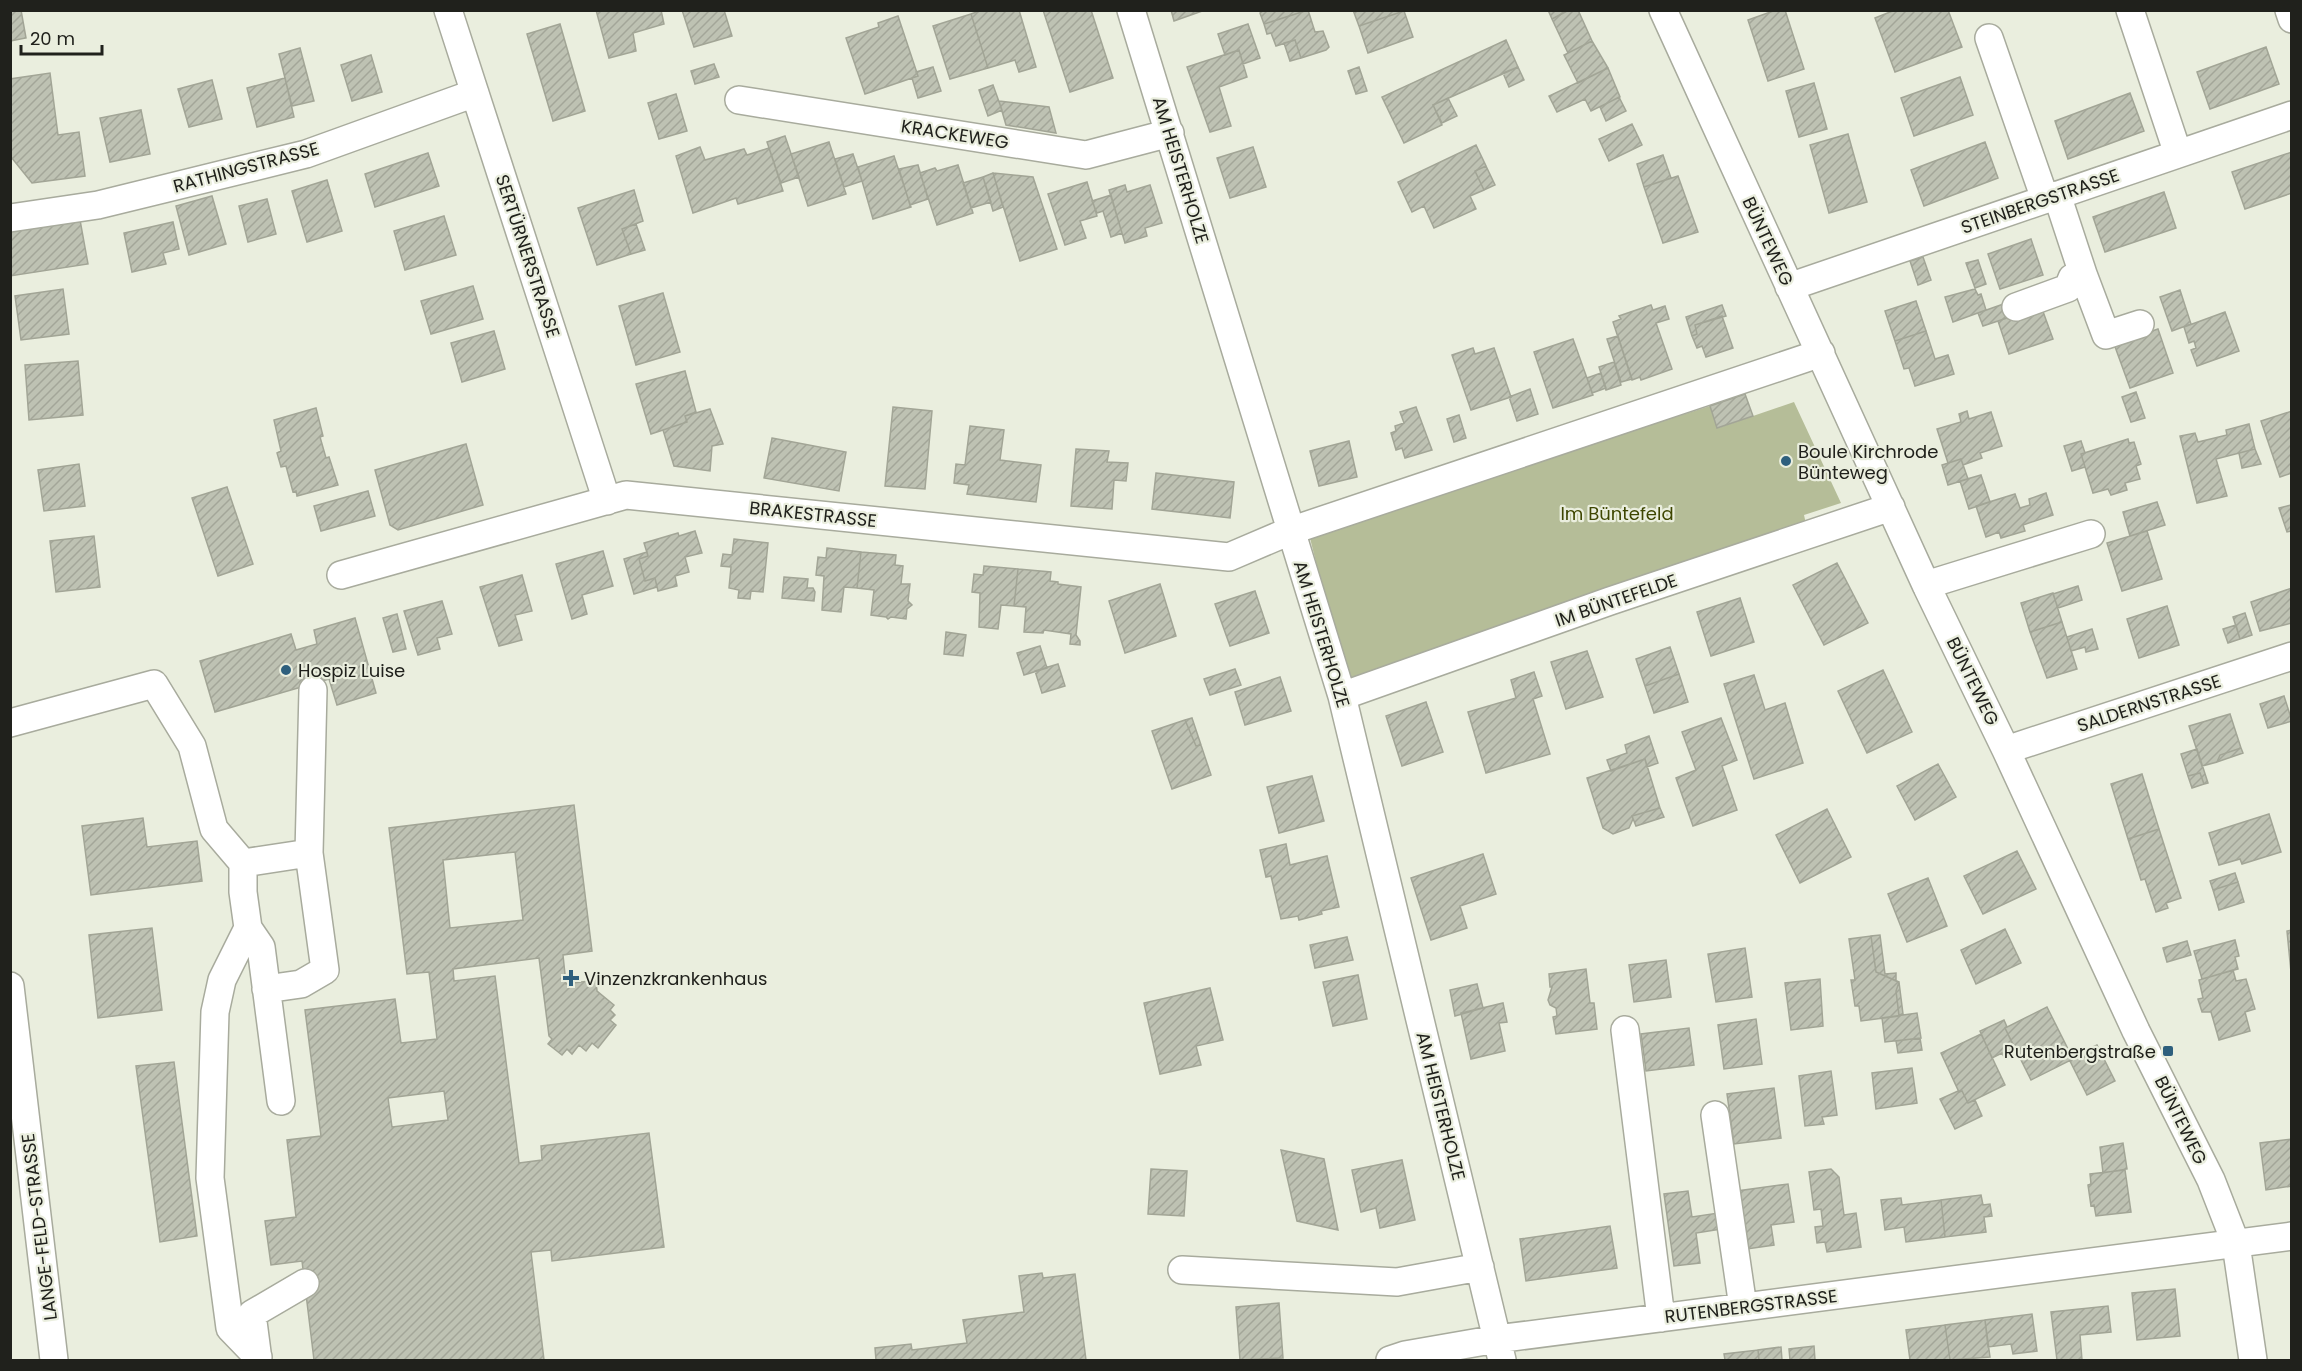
<svg xmlns="http://www.w3.org/2000/svg" width="2302" height="1371" viewBox="0 0 2302 1371" font-family="Poppins,sans-serif">
<defs>
<pattern id="building-hatch" width="6" height="6" patternUnits="userSpaceOnUse" patternTransform="scale(1.5)"><rect width="6" height="6" fill="#bec2b3"/><path d="M-1 1l2-2M0 6l6-6M5 7l2-2" fill="none" stroke="#a3a699"/></pattern>
</defs>
<rect width="100%" height="100%" fill="#eaeede"/>
<!-- park -->
<path fill="#b5bd98" d="M1794,402L1841,503L1804,515L1806,524L1347,687L1309,534L1710,406L1718,428Z"/>
<!-- building -->
<path fill="url(#building-hatch)" stroke="#a2a596" stroke-width="1.5" fill-rule="evenodd" d="M10,10H21L26,38L10,41Z
M596,10H661L664,24L633,33L636,51L609,58Z
M682,10H724L732,36L694,47Z
M982,10H1019L1036,67L1019,72L1015,60L988,68L971,14Z
M1043,10H1091L1113,78L1070,92Z
M1171,10H1205L1174,21Z
M1264,10H1308L1264,24L1260,13Z
M1308,10L1315,32L1323,31L1329,47L1326,50L1301,58L1295,40L1276,46L1271,33L1267,34L1264,24Z
M1353,10H1404V11L1359,26Z
M1548,10H1569L1552,19Z
M1569,10H1578L1592,41L1568,53L1552,19Z
M1776,10H1785L1804,69L1768,81L1748,20Z
M1895,10H1948L1962,47L1895,72L1875,18Z
M1404,11L1413,37L1368,53L1359,26Z
M971,14L988,68L950,79L933,26Z
M898,16L918,76L865,94L846,38L879,27L878,23Z
M560,24L585,111L553,121L527,34Z
M1248,24L1260,58L1243,64L1239,50L1225,55L1218,34Z
M1295,40L1301,58L1290,61L1284,43Z
M1506,40L1518,67L1433,105L1442,125L1404,143L1382,97Z
M1592,41L1608,68L1578,83L1564,55Z
M2266,47L2279,84L2210,109L2197,72Z
M300,48L314,101L292,106L279,54Z
M1239,50L1247,77L1219,87L1231,126L1210,132L1187,67Z
M371,55L382,92L352,101L341,65Z
M714,64L719,77L695,84L691,71Z
M933,67L941,91L918,98L912,78L918,76L916,72Z
M1359,67L1367,91L1356,94L1348,71Z
M1518,67L1524,80L1509,87L1503,73Z
M1608,68L1620,97L1591,111L1585,99L1557,112L1549,96Z
M50,73L58,135L79,132L85,176L32,183L11,157L10,79Z
M1960,77L1973,115L1914,136L1901,98Z
M285,78L294,117L257,127L247,88Z
M212,80L222,119L189,127L178,89Z
M1814,83L1827,129L1799,137L1786,91Z
M993,85L1002,110L988,116L979,90Z
M2130,93L2144,131L2068,159L2055,121Z
M676,94L687,131L659,139L648,103Z
M1619,97L1626,111L1606,121L1600,107Z
M1448,98L1457,116L1442,123L1433,105Z
M999,101L1049,107L1056,133L1006,125Z
M141,110L150,154L110,162L100,118Z
M1632,124L1642,145L1609,161L1599,139Z
M1848,134L1867,202L1829,213L1810,145Z
M785,136L799,177L781,183L767,142Z
M829,142L846,194L808,206L791,154Z
M1985,142L1998,178L1924,206L1911,170Z
M1476,145L1486,166L1475,171L1484,190L1470,196L1476,209L1434,228L1424,206L1412,212L1398,182Z
M700,147L705,160L744,149L747,155L769,148L783,191L738,204L736,198L693,213L676,156Z
M1253,147L1266,187L1230,198L1217,158Z
M2292,152V193L2245,209L2232,172Z
M428,153L439,186L375,207L365,174Z
M853,154L862,181L844,187L835,159Z
M1663,155L1671,178L1644,187L1637,164Z
M894,156L911,207L873,219L858,167Z
M918,165L928,199L910,205L899,169Z
M958,165L973,213L937,225L920,173L935,168L937,171Z
M1486,166L1495,185L1484,190L1475,171Z
M993,173L1033,177L1057,249L1020,261Z
M993,173L1003,207L993,211L983,177Z
M1678,176L1698,232L1663,243L1644,187Z
M983,177L991,202L971,208L963,183Z
M327,180L342,231L307,242L292,191Z
M1087,182L1097,216L1080,221L1086,238L1065,245L1048,194Z
M1125,185L1127,192L1150,185L1162,223L1145,228L1147,236L1125,243L1109,190Z
M634,190L643,221L622,229L631,254L597,265L578,208Z
M2164,192L2176,228L2105,252L2093,217Z
M1111,195L1122,233L1111,237L1103,211L1097,213L1092,201Z
M212,196L226,244L189,255L176,206Z
M267,199L276,234L248,242L239,206Z
M444,216L456,255L405,270L394,231Z
M80,220L88,264L10,276V231Z
M173,222L179,249L163,253L166,264L132,272L124,233Z
M636,224L645,250L631,254L622,229Z
M2031,239L2043,275L2000,289L1988,254Z
M1923,257L1931,280L1918,285L1910,261Z
M1978,260L1986,284L1975,288L1966,263Z
M473,286L483,319L431,334L421,301Z
M63,289L69,334L21,340L15,296Z
M1975,289L1978,295L1981,294L1986,310L1953,322L1945,297Z
M2180,290L2191,324L2172,331L2160,297Z
M663,293L680,352L636,365L619,306Z
M1916,301L1926,331L1895,341L1885,311Z
M2009,302L2013,316L1983,326L1978,313Z
M1651,305L1653,310L1665,306L1669,319L1656,323L1672,369L1641,380L1640,377L1632,380L1613,322L1621,319L1619,316Z
M1722,305L1726,316L1695,325L1697,334L1692,336L1686,317Z
M2041,306L2053,339L2009,354L1998,321Z
M2225,312L2239,351L2197,366L2191,350L2196,348L2194,341L2189,343L2184,327Z
M1722,316L1733,348L1706,357L1702,346L1697,348L1692,336L1697,334L1695,325Z
M2158,329L2173,373L2130,388L2114,344Z
M494,331L505,369L462,382L451,343Z
M1926,331L1935,359L1948,355L1954,374L1915,386L1909,368L1904,369L1895,341Z
M1618,336L1632,379L1621,382L1607,339Z
M1573,339L1593,395L1553,408L1534,352Z
M1473,348L1475,354L1494,348L1511,397L1471,410L1452,355Z
M78,361L83,415L29,420L25,365Z
M1614,362L1621,385L1606,390L1599,367Z
M685,371L696,412L685,416L687,422L651,434L636,384Z
M1601,373L1606,388L1592,393L1587,378Z
M1530,389L1538,414L1517,421L1509,397Z
M2136,392L2145,418L2131,422L2122,397Z
M1745,394L1753,416L1717,428L1710,406Z
M893,407L932,411L925,489L885,486Z
M1416,407L1432,450L1405,458L1402,448L1396,450L1391,433L1396,431L1395,426L1404,423L1400,412Z
M316,408L323,436L320,437L326,458L329,457L338,485L297,496L296,491L293,492L286,466L281,467L277,453L281,451L274,420Z
M710,409L723,444L712,446L710,471L674,466L663,430L687,422L685,416Z
M1967,411L1969,419L1991,412L2002,446L1980,453L1982,458L1963,465L1961,459L1948,463L1937,429L1961,422L1959,414Z
M2292,411V473L2280,477L2261,421Z
M1459,415L1466,438L1454,442L1447,419Z
M2249,424L2255,449L2216,459L2227,496L2197,503L2180,436L2195,433L2198,442L2227,435L2226,430Z
M970,426L1004,430L1000,460L1041,465L1036,502L967,494L969,485L954,483L956,464L965,465Z
M772,438L846,452L839,491L764,478Z
M2128,439L2129,443L2134,442L2141,464L2136,466L2140,479L2125,483L2127,490L2111,495L2108,489L2093,493L2081,454Z
M1349,441L1357,477L1319,486L1310,451Z
M2081,441L2085,453L2081,454L2085,467L2072,471L2064,446Z
M466,444L483,505L398,530L390,525L375,470Z
M1076,449L1109,451L1107,462L1128,463L1126,481L1114,480L1112,509L1071,506Z
M2255,449L2261,464L2242,468L2239,453Z
M1961,459L1968,479L1948,485L1942,465Z
M79,464L85,506L44,511L38,470Z
M1156,473L1234,482L1230,518L1152,509Z
M1981,475L1990,502L1969,509L1960,481Z
M227,487L253,564L218,576L192,498Z
M368,491L375,516L321,531L314,506Z
M2046,493L2053,515L2023,525L2025,531L2001,538L1999,532L1986,537L1976,506L2015,494L2020,508L2030,505L2029,499Z
M2157,502L2165,525L2130,536L2123,512Z
M2291,505L2292,531L2287,532L2279,508Z
M695,531L702,553L685,557L689,572L675,576L677,586L658,591L655,578L645,581L639,559L648,556L644,543L678,533L679,536Z
M2147,531L2162,579L2122,591L2107,543Z
M94,536L100,587L56,592L50,541Z
M734,539L768,543L763,592L751,591L750,599L738,598L739,590L729,588L731,567L721,566L723,554L732,555Z
M827,548L861,552L857,588L844,587L841,612L822,610L824,576L816,575L818,557L826,558Z
M603,551L613,586L582,595L587,614L572,619L556,564Z
M647,552L648,556L639,559L645,581L655,578L657,587L634,594L624,559Z
M861,552L896,555L895,565L903,566L901,584H910L908,601L912,605L907,609L906,619L891,617L888,619L886,617L871,615L874,590L857,588Z
M1837,563L1868,623L1824,645L1793,585Z
M984,566L1018,569L1014,606L1001,605L998,629L979,627L980,593L972,592L974,574L983,575Z
M1018,569L1051,572L1050,581L1058,582V584L1081,587L1076,635L1080,641V645L1070,644L1071,634L1044,630L1043,633L1024,632L1026,607L1014,606Z
M522,575L532,611L515,615L522,640L499,646L480,587Z
M784,577L808,579L807,588H813L815,592L814,601L782,598Z
M1160,584L1176,636L1125,653L1109,601Z
M2078,586L2082,600L2058,608L2053,594Z
M2292,588V623L2260,631L2251,602Z
M1255,591L1269,633L1230,646L1215,604Z
M2053,593L2062,622L2030,632L2021,603Z
M1740,598L1754,642L1711,656L1697,612Z
M442,601L452,634L437,638L440,649L418,655L404,611Z
M2167,606L2179,645L2139,658L2127,619Z
M2245,613L2252,635L2240,639L2233,617Z
M397,614L406,649L393,652L383,618Z
M355,618L376,693L337,705L329,679L215,712L200,661L291,634L296,650L317,644L314,630Z
M2062,622L2077,669L2047,678L2030,632Z
M2236,625L2240,639L2228,643L2223,629Z
M2092,629L2098,649L2086,652L2085,647L2071,651L2067,637Z
M946,632L966,635L963,656L944,654Z
M1040,646L1047,668L1024,675L1017,653Z
M1670,647L1679,674L1645,686L1636,659Z
M1587,651L1603,697L1566,709L1551,662Z
M1058,664L1065,686L1042,693L1035,671Z
M1235,669L1241,685L1210,695L1204,679Z
M1883,670L1912,732L1867,753L1838,691Z
M1534,672L1542,696L1533,699L1550,754L1486,773L1468,712L1516,698L1511,680Z
M1679,674L1688,702L1654,713L1645,686Z
M1754,675L1765,710L1785,703L1803,763L1754,779L1724,684Z
M1280,677L1291,711L1245,725L1235,692Z
M2284,696L2292,721L2268,728L2260,704Z
M1426,702L1443,752L1402,766L1386,716Z
M2230,714L2241,748L2220,755L2217,762L2202,766L2189,726Z
M1192,718L1201,745L1196,746L1185,720Z
M1721,718L1737,760L1722,766L1737,810L1693,826L1676,778L1696,770L1682,732Z
M1185,720L1196,746L1201,745L1211,775L1172,789L1152,731Z
M1649,736L1658,763L1647,767L1645,759L1611,771L1607,760L1627,753L1625,745Z
M2241,748L2243,753L2217,762L2220,755Z
M2197,749L2208,783L2204,784L2200,773L2188,776L2181,754Z
M1645,759L1660,808L1632,816L1633,819L1629,828L1613,834L1603,828L1587,778Z
M1938,764L1956,797L1915,820L1897,786Z
M2200,773L2204,784L2192,788L2188,776Z
M2142,774L2159,829L2128,839L2111,784Z
M1312,776L1324,821L1279,833L1267,787Z
M574,805L592,951L563,955L566,984L596,980L597,991L614,1005L610,1010L615,1015L610,1020L616,1025L598,1048L592,1043L586,1051L579,1045L572,1054L567,1049L562,1055L548,1044L552,1039L549,1036L539,958L453,969L454,981L495,976L519,1163L542,1160L541,1146L649,1133L664,1247L552,1261L551,1250L531,1252L544,1360H314L302,1261L271,1265L265,1221L296,1217L287,1140L321,1136L305,1010L395,999L401,1043L437,1039L429,972L407,974L389,828ZM515,852L523,920L450,928L443,860ZM444,1091L448,1120L392,1127L388,1098Z
M1660,808L1664,817L1636,826L1632,816Z
M1827,809L1851,857L1800,883L1776,835Z
M2269,814L2281,852L2242,864L2240,859L2219,865L2209,833Z
M143,818L147,847L197,841L202,881L91,895L82,826Z
M2159,829L2181,898L2166,903L2168,908L2156,912L2145,879L2141,880L2128,839Z
M1286,844L1290,865L1327,856L1339,907L1321,911L1322,914L1299,920L1298,916L1281,919L1271,876L1266,877L1260,850Z
M2017,851L2036,889L1983,914L1964,876Z
M1483,854L1496,894L1460,906L1467,928L1431,940L1411,878Z
M2235,873L2238,882L2213,890L2210,881Z
M1928,878L1947,926L1907,942L1888,894Z
M2238,882L2244,902L2219,910L2213,890Z
M152,928L162,1010L98,1018L89,935Z
M2005,929L2021,963L1976,984L1961,950Z
M2292,930V972H2291L2287,931Z
M1880,935L1885,974L1896,973V981L1876,972L1871,936Z
M1871,936L1876,972L1899,982L1896,991L1899,1016L1861,1021L1859,1006H1855L1851,980H1855L1849,939Z
M1347,937L1353,960L1315,968L1310,945Z
M2235,940L2239,956L2235,957L2238,969L2202,979L2194,951Z
M2187,941L2191,955L2167,962L2163,948Z
M1745,948L1752,997L1716,1002L1708,954Z
M1666,960L1671,997L1634,1002L1629,965Z
M1586,969L1590,1003H1594L1597,1029L1556,1034L1553,1017L1557,1016L1556,1008L1550,1005L1548,1000L1552,987H1550L1549,974Z
M2233,970L2236,981L2246,979L2255,1009L2245,1012L2250,1031L2219,1040L2211,1012H2202L2198,999L2203,998L2199,980Z
M1358,975L1367,1019L1333,1026L1323,982Z
M1820,979L1823,1026L1791,1030L1785,983Z
M1899,982L1903,1014L1899,1015L1896,991Z
M1477,984L1483,1008L1455,1016L1450,990Z
M1210,988L1223,1040L1196,1046L1201,1065L1160,1074L1144,1003Z
M1503,1003L1507,1022L1499,1023L1505,1051L1471,1059L1461,1013Z
M2047,1007L2073,1059L2031,1080L2005,1028Z
M1917,1013L1921,1038L1885,1042L1882,1018Z
M1756,1019L1762,1064L1724,1069L1718,1025Z
M2004,1020L2007,1027L2005,1028L2017,1053L2005,1059L2002,1053L1992,1058L1980,1031Z
M1689,1028L1694,1065L1646,1071L1641,1034Z
M1981,1034L2005,1085L1968,1103L1962,1091L1959,1092L1941,1053Z
M1920,1038L1922,1050L1898,1053L1896,1041Z
M2097,1045L2115,1081L2087,1095L2070,1061L2073,1059L2072,1057Z
M174,1062L197,1236L160,1242L136,1066Z
M1912,1068L1917,1103L1876,1109L1872,1073Z
M1831,1071L1837,1115L1822,1117L1824,1124L1805,1126L1799,1076Z
M1774,1088L1781,1138L1734,1144L1727,1094Z
M1958,1091H1962L1968,1103L1975,1100L1982,1116L1955,1129L1940,1099Z
M2292,1139V1186L2266,1190L2260,1143Z
M2123,1143L2127,1169L2103,1173L2100,1147Z
M1281,1150L1324,1159L1338,1230L1297,1221Z
M1402,1160L1415,1220L1380,1228L1376,1208L1361,1212L1352,1170Z
M1151,1169L1187,1171L1184,1216L1148,1214Z
M1831,1169L1839,1177L1844,1215L1856,1213L1861,1247L1827,1252L1825,1242L1817,1243L1815,1227L1823,1226L1821,1209L1814,1210L1809,1172Z
M2125,1170L2131,1212L2096,1216L2094,1205L2091,1206L2088,1185L2091,1184L2090,1174Z
M1788,1184L1794,1222L1771,1225L1774,1245L1747,1249L1737,1191Z
M1688,1191L1692,1217L1725,1212L1727,1228L1696,1233L1700,1263L1674,1266L1664,1194Z
M1981,1195L1983,1205L1990,1204L1992,1216L1984,1217L1986,1232L1945,1237L1941,1200Z
M1901,1198L1902,1205L1941,1200L1945,1237L1906,1242L1904,1227L1885,1230L1881,1200Z
M1610,1226L1617,1268L1526,1281L1520,1239Z
M1042,1273L1043,1278L1075,1274L1086,1360H876L875,1348L911,1344L912,1350L967,1343L963,1320L1024,1312L1019,1276Z
M2175,1289L2180,1336L2137,1340L2132,1293Z
M1279,1303L1283,1358L1240,1360L1236,1307Z
M2108,1306L2111,1332L2080,1335L2082,1360H2057L2051,1312Z
M2032,1314L2037,1351L2013,1354L2011,1344L1988,1347L1985,1320Z
M1985,1320L1990,1357L1950,1360L1945,1325Z
M1945,1325L1950,1360H1910L1906,1330Z
M1814,1346L1815,1360H1790L1789,1349Z
M1781,1347L1782,1360H1759L1758,1350Z
M1758,1350L1759,1360H1725L1724,1354Z"/>
<g fill="none" stroke-linecap="round" stroke-linejoin="round">
<defs>
<path id="minor" d="M448,10L607,501
M1131,10L1342,696L1502,1360
M1663,10L1926,585L2006,750L2136,1031L2211,1180L2236,1244L2253,1360
M2130,10L2178,154
M2289,10L2292,19
M1989,38L2045,199
M739,100L1086,155L1170,133
M10,218L98,205L306,154L475,93
M2083,274L2106,335L2140,324
M1789,287L2292,115
M2016,307L2068,288L2072,278L2083,274L2057,195
M341,575L626,495L1229,557L1290,531L1821,353
M1926,585L2091,534
M1342,696L1610,601L1891,507
M10,723L154,684L192,746L214,829L243,863
M2006,750L2292,656
M309,853L313,690
M248,928L243,892V863L309,853L325,970L301,984L266,989
M10,986L54,1360
M1625,1030L1661,1318
M1715,1115L1743,1307
M1182,1270L1397,1282L1480,1267
M258,1357L230,1328L210,1178L215,1012L222,980L248,928L261,947L281,1101
M258,1360L252,1314L305,1283
M1390,1360L1405,1355L1497,1339L2292,1236"/>
</defs>
<!-- minor casing -->
<use href="#minor" stroke="#a8ab9d" stroke-width="30"/>
<!-- minor -->
<use href="#minor" stroke="#fff" stroke-width="27"/>
</g>
<!-- markers -->
<g fill="#2e5f7d" stroke="#eaeede" stroke-width="2">
<circle cx="1786" cy="461" r="6"/>
<circle cx="286" cy="670" r="6"/>
<path d="M568 969h6v6h6v6h-6v6h-6v-6h-6v-6h6z"/>
<rect x="2162" y="1045" width="12" height="12" rx="3"/>
</g>
<g text-anchor="middle" dominant-baseline="central" stroke-width="4.5" stroke-linejoin="round" paint-order="stroke">
<!-- street labels -->
<g font-size="18" fill="#20211c" stroke="#eaeede">
<text transform="translate(955 134) rotate(9)">KRACKEWEG</text>
<text transform="translate(246 167) rotate(-15)">RATHINGSTRASSE</text>
<text transform="translate(1181 170) rotate(73)">AM HEISTERHOLZE</text>
<text transform="translate(2040 201) rotate(-19)">STEINBERGSTRASSE</text>
<text transform="translate(1768 241) rotate(65)">BÜNTEWEG</text>
<text transform="translate(528 256) rotate(72)">SERTÜRNERSTRASSE</text>
<text transform="translate(813 514) rotate(6)">BRAKESTRASSE</text>
<text transform="translate(1616 600) rotate(-19)">IM BÜNTEFELDE</text>
<text transform="translate(1322 634) rotate(73)">AM HEISTERHOLZE</text>
<text transform="translate(1973 681) rotate(64)">BÜNTEWEG</text>
<text transform="translate(2149 703) rotate(-18)">SALDERNSTRASSE</text>
<text transform="translate(1441 1106) rotate(76)">AM HEISTERHOLZE</text>
<text transform="translate(2181 1120) rotate(64)">BÜNTEWEG</text>
<text transform="translate(39 1227) rotate(-97)">LANGE-FELD-STRASSE</text>
<text transform="translate(1751 1306) rotate(-7)">RUTENBERGSTRASSE</text>
</g>
<!-- poi labels -->
<g font-size="18" fill="#20211c" stroke="#eaeede" text-anchor="start">
<text x="1798" y="451">Boule Kirchrode<tspan x="1798" dy="21">Bünteweg</tspan></text>
<text x="298" y="670">Hospiz Luise</text>
<text x="584" y="978">Vinzenzkrankenhaus</text>
<text x="2156" y="1051" text-anchor="end">Rutenbergstraße</text>
</g>
<!-- park labels -->
<g font-size="18" fill="#3e4601" stroke="#eaeede">
<text x="1617" y="513">Im Büntefeld</text>
</g>
</g>
<!-- border -->
<rect width="2302" height="1371" fill="none" stroke="#20211c" stroke-width="24"/>
<!-- scale -->
<path d="M21 45v9h81v-9" fill="none" stroke="#20211c" stroke-width="3"/>
<text x="30" y="45" font-size="18" fill="#20211c" stroke="#eaeede" stroke-width="4.5" paint-order="stroke">20 m</text>
</svg>
